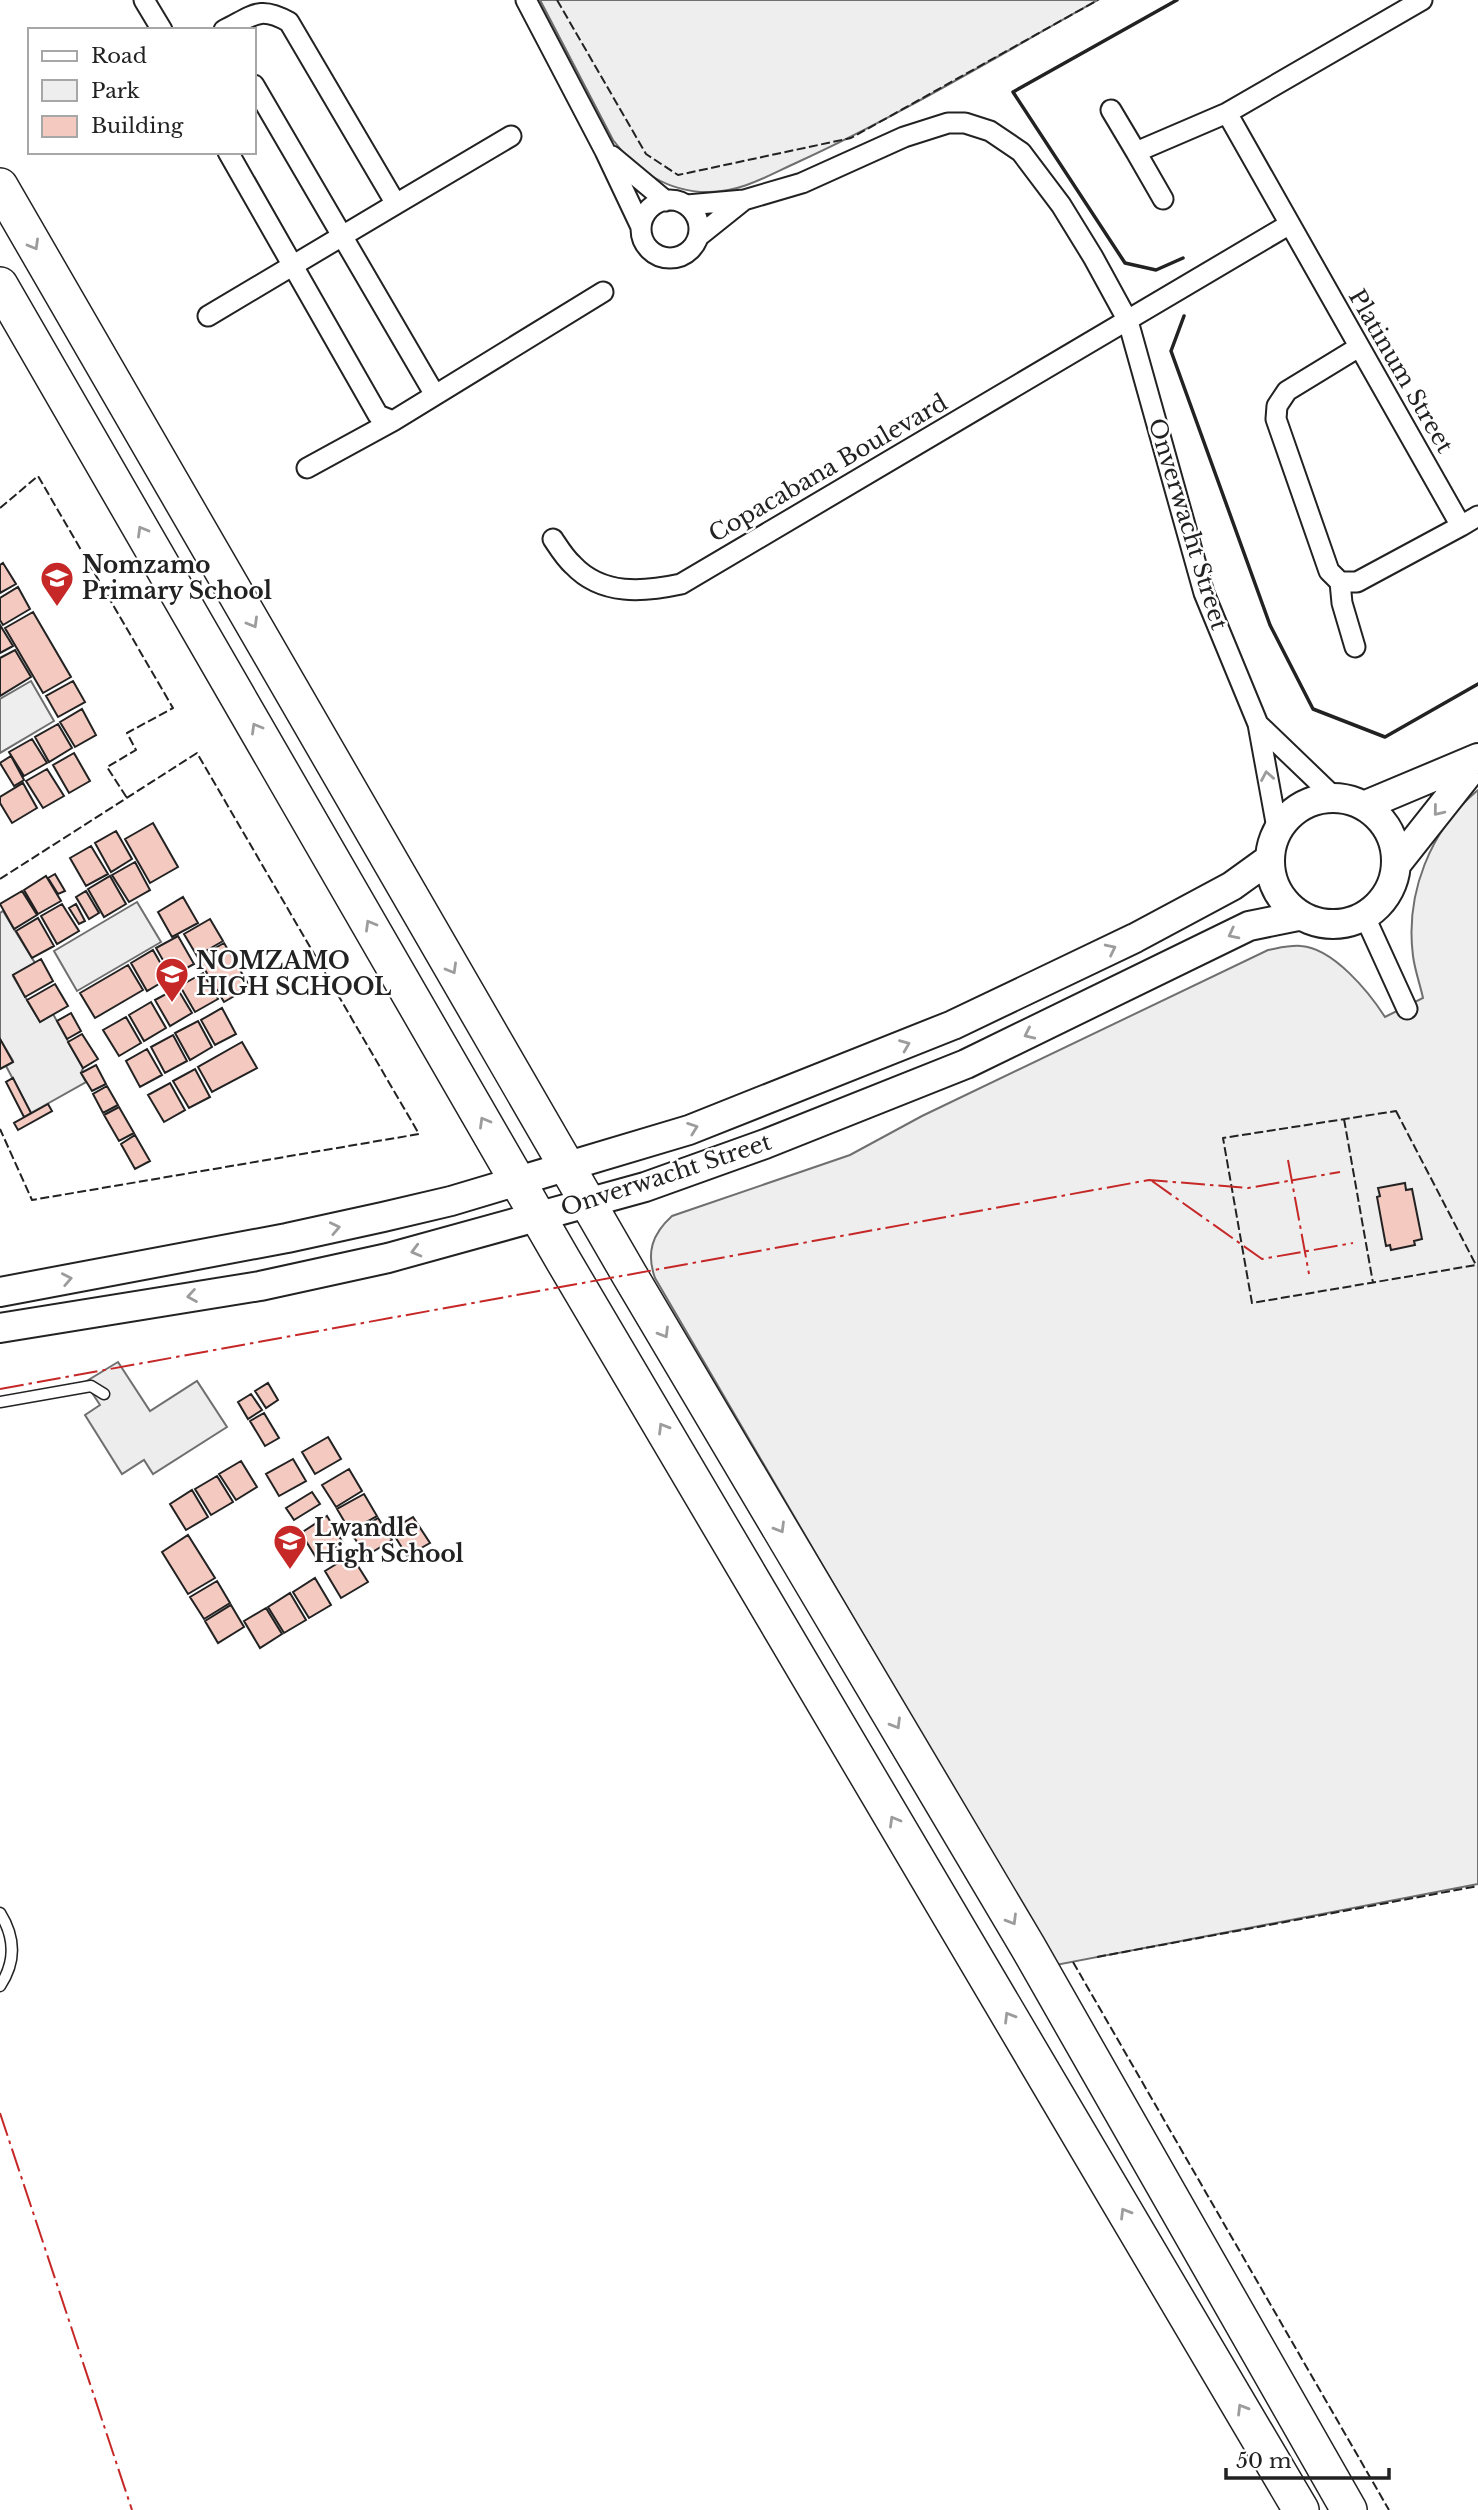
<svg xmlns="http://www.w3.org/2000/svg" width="1478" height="2510" viewBox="0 0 1478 2510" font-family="'Libre Baskerville',serif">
<rect width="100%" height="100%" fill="#fff"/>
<!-- green -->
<path fill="#eee" stroke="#6f6f6f" stroke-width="2" d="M540,0H1098C999,55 901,115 798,162C769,175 740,193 707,192C668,192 635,170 613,140Z
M31,681L54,721L0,753V699Z
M1478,790V1884L1056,1965L655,1278C646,1253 652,1234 672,1216L850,1155L922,1116L1268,950C1279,948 1290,945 1301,946C1333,948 1369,992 1385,1017L1423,998C1420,984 1415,971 1413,956C1405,894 1430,830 1478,790Z
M137,902L161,942L77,991L54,951Z"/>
<!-- parking -->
<path fill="#ededed" stroke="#6f6f6f" stroke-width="2" d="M3,911L35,963L13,976L40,1022L53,1014L83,1068L81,1073L86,1082L31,1113L6,1066L13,1061L0,1039V913Z
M118,1362L150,1411L197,1381L227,1427L153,1474L144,1460L122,1474L85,1415L100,1405L85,1382Z"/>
<!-- building -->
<path fill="#f3c9c0" stroke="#222" stroke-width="2" d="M3,563L16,584L0,593V565Z
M18,587L30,609L3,625L0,620V598Z
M33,612L71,677L43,693L5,628Z
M0,625L13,646L0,653Z
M15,650L31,677L0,696V658Z
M73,681L85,702L58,717L46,696Z
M82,709L96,735L75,747L60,722Z
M58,724L72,748L49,762L35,737Z
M32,739L47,763L24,776L9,752Z
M74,753L90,781L69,793L53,765Z
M11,756L24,780L14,786L0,763Z
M47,769L64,796L43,808L26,781Z
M23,783L37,808L12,823L0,803V797Z
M153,823L178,867L150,883L125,839Z
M116,831L132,859L111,872L95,843Z
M91,846L108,874L86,886L70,858Z
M135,862L150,890L129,902L112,875Z
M55,874L65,891L58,894L48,878Z
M46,876L61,901L38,914L24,890Z
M110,876L126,904L104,917L88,889Z
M22,891L37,915L14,929L0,904Z
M86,891L99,913L89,919L76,897Z
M183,897L198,923L172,937L158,912Z
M62,904L79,931L57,944L41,916Z
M76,904L85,921L79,924L69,908Z
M38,918L54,946L32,958L16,931Z
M210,919L223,941L197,956L184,934Z
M178,936L194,964L172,976L156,948Z
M224,943L250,987L224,1002L198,958Z
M153,950L169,978L147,991L131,963Z
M41,959L53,981L25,997L13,975Z
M128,965L143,990L95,1018L80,993Z
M203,973L218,999L195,1012L180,986Z
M55,984L68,1006L40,1022L27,1000Z
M177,988L192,1013L170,1026L155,1000Z
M151,1002L166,1028L144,1041L129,1015Z
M222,1008L236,1034L215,1045L201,1020Z
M71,1013L81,1031L67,1039L57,1021Z
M126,1017L141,1043L119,1056L103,1030Z
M198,1021L212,1047L190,1060L175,1033Z
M82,1034L98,1059L83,1068L68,1042Z
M173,1035L187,1061L165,1073L151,1047Z
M0,1039L13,1062L0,1069Z
M242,1042L257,1068L212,1092L198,1067Z
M147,1049L162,1075L140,1087L126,1061Z
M96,1065L106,1084L92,1091L81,1073Z
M195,1069L210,1097L189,1108L173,1081Z
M13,1078L31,1113L24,1117L6,1082Z
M170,1083L185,1110L164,1122L148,1095Z
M107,1086L118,1105L103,1113L93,1094Z
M48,1104L52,1111L18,1130L14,1123Z
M119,1107L134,1133L119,1141L104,1115Z
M135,1135L150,1161L135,1169L121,1144Z
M1405,1183L1406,1190L1412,1189L1422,1239L1414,1241L1415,1245L1391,1250L1390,1245L1386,1246L1377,1197L1380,1196L1378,1188Z
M268,1383L278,1400L266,1408L255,1391Z
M251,1394L262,1410L248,1419L238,1402Z
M264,1413L279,1438L265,1446L250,1421Z
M328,1437L341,1459L315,1474L302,1452Z
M293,1459L306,1481L279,1496L266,1474Z
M241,1461L257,1487L236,1500L219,1474Z
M349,1469L362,1491L336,1507L322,1485Z
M217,1476L233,1502L211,1515L195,1489Z
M192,1490L208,1517L186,1530L170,1504Z
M312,1492L320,1504L294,1520L286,1508Z
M364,1494L377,1516L350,1531L337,1509Z
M327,1516L343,1543L317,1559L301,1533Z
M413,1517L430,1543L407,1556L391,1530Z
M378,1518L392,1540L366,1556L352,1534Z
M188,1535L215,1578L188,1594L162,1552Z
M351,1555L368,1582L341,1598L325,1571Z
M315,1578L331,1605L309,1618L293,1592Z
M217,1581L230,1603L204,1619L190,1597Z
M290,1593L306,1620L284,1633L268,1607Z
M231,1605L244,1627L218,1643L205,1621Z
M266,1608L282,1634L260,1648L244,1621Z"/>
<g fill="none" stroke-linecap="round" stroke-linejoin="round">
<defs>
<path id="lane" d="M0,1402L91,1386L104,1394
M0,1913C15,1937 16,1962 0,1986"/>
<path id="street" d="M144,0L162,30
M526,0L605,151L641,227
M254,85L435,395
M1111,110L1136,152L1227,113L1422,0
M1227,113L1461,526L1478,516
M228,152L378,415L393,421L603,292
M1136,152L1163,199
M612,156L666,201
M641 229a29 29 0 1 1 58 0a29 29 0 1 1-58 0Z
M396,204L511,136
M687,205L744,200L802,183L904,137L948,123H965L990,131L1021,152L1061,205L1093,257L1128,321L1204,593L1258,724L1277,828
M699,236L744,200
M208,316L396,204L289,22C259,5 253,16 224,30
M1359,347L1287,391L1277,406L1276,419L1329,571L1340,582H1357L1461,526
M307,468L393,421
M553,539C559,548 565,558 573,565C602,596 644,592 681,584L1290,224
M1340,582L1342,603L1355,647
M1258,724L1333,796
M1365,917L1407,1009"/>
<path id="secondary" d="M1270 861a63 63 0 1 1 126 0a63 63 0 1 1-126 0Z
M1366,805L1478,758
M1398,862L1478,761
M0,1292L287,1238L383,1217L451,1201L689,1130L953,1025L1135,938L1232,886L1268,860
M0,1328L260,1286L388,1258L645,1187L765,1144L966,1064L1249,926L1298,916"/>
<path id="highway" d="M0,186L629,1274L1028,1947L1349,2510
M0,285L563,1260L1301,2510"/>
</defs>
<!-- lane casing -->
<use href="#lane" stroke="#222" stroke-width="13"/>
<!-- street casing -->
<use href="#street" stroke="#222" stroke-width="23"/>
<!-- secondary casing -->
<use href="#secondary" stroke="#222" stroke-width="32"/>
<!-- highway casing -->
<use href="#highway" stroke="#222" stroke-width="38"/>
<!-- lane -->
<use href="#lane" stroke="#fff" stroke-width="10"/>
<!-- street -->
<use href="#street" stroke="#fff" stroke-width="19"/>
<!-- secondary -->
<use href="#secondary" stroke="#fff" stroke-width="28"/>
<!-- highway -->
<use href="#highway" stroke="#fff" stroke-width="35"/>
<!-- fence -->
<path stroke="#222" stroke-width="2" stroke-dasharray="9 3.5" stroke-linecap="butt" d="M557,0L646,154L678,175L851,138L1098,0
M0,508L38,476L173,708L127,733L136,750L107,767L127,798
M0,879L197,753L419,1134L32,1200L0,1129
M1396,1111L1476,1265L1252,1303L1223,1138Z
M1344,1119L1373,1283
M1097,1957L1478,1886
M1073,1962L1389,2510"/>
<!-- wall -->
<path stroke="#222" stroke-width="3.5" d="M1177,0L1013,92L1125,263L1156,270L1183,258
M1184,316L1171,351L1270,625L1313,709L1385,737L1478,684"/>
<!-- power -->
<path stroke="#c62828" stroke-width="2" stroke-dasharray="24 5 3.5 5" stroke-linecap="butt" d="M1288,1160L1309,1274
M1152,1181L1262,1259L1353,1243
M0,1389L1149,1180L1248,1188L1340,1172
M0,2113L132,2510"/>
</g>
<!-- one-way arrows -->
<defs><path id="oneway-chevron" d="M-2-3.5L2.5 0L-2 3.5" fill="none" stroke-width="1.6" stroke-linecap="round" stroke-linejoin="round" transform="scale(1.75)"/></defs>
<g stroke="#9c9c9c">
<use href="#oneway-chevron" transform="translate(34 245) rotate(60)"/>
<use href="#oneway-chevron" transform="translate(142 531) rotate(-120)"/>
<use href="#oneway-chevron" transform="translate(253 623) rotate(60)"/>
<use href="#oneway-chevron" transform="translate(256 728) rotate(-120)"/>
<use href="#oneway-chevron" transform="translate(1267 776) rotate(-100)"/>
<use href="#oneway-chevron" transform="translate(1438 811) rotate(129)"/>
<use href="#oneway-chevron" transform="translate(370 925) rotate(-120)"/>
<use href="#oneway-chevron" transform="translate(1233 934) rotate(153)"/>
<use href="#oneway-chevron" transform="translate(1111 949) rotate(-26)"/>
<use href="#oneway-chevron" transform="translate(452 969) rotate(60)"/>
<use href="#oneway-chevron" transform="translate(1029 1034) rotate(155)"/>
<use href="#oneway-chevron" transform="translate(905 1045) rotate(-22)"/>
<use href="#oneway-chevron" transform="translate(484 1122) rotate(-120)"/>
<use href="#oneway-chevron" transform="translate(693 1128) rotate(-20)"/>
<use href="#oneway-chevron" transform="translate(335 1228) rotate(-12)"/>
<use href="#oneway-chevron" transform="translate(416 1251) rotate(165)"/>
<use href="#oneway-chevron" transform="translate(67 1279) rotate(-11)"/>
<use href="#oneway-chevron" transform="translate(192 1296) rotate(171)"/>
<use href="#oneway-chevron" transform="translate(664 1333) rotate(59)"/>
<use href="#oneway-chevron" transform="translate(663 1428) rotate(-121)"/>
<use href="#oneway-chevron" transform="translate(780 1528) rotate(59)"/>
<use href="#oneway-chevron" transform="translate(896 1724) rotate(59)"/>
<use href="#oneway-chevron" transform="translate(894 1821) rotate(-120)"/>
<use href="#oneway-chevron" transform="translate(1012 1920) rotate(59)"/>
<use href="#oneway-chevron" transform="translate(1009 2017) rotate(-121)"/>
<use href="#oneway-chevron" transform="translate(1125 2213) rotate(-121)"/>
<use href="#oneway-chevron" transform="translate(1242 2409) rotate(-121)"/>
</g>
<!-- icons -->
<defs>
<symbol id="school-pin" viewBox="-11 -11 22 30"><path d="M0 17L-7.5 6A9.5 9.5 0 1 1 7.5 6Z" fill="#c62828" stroke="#fff"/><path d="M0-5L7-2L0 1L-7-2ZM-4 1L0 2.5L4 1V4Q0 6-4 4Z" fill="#fff"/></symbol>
</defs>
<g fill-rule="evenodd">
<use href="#school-pin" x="38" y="559" width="38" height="52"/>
<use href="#school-pin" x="153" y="955" width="38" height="52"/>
<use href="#school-pin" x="271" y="1522" width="38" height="52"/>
</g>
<g text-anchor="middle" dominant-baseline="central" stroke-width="5" stroke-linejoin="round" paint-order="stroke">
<!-- street labels -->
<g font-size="23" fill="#222" stroke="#fff">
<text transform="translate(1401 371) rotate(60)">Platinum Street</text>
<text transform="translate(828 468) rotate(-30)">Copacabana Boulevard</text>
<text transform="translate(1188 524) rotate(73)">Onverwacht Street</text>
<text transform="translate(666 1175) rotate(-18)">Onverwacht Street</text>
</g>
<!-- poi labels -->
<g font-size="23" font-weight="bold" fill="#222" stroke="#fff" text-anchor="start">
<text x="82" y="565">Nomzamo<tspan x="82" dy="26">Primary School</tspan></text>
<text x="196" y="961">NOMZAMO<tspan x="196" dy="26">HIGH SCHOOL</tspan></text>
<text x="314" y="1528">Lwandle<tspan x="314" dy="26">High School</tspan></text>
</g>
</g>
<!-- legend -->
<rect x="28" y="28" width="228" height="126" fill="#ffffff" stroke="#a7a7a7" stroke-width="2"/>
<rect x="42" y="51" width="35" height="10" fill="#ffffff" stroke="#a7a7a7" stroke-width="2"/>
<text x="91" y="63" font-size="21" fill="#222222">Road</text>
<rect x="42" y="80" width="35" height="21" fill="#eeeeee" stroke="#a7a7a7" stroke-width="2"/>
<text x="91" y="98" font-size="21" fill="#222222">Park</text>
<rect x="42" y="116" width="35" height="21" fill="#f3c9c0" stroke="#a7a7a7" stroke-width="2"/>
<text x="91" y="133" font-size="21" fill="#222222">Building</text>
<!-- scale -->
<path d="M1226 2468v10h163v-10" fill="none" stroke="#222222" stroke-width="3.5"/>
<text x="1236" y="2468" font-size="21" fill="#222222" stroke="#ffffff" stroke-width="5" paint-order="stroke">50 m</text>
</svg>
